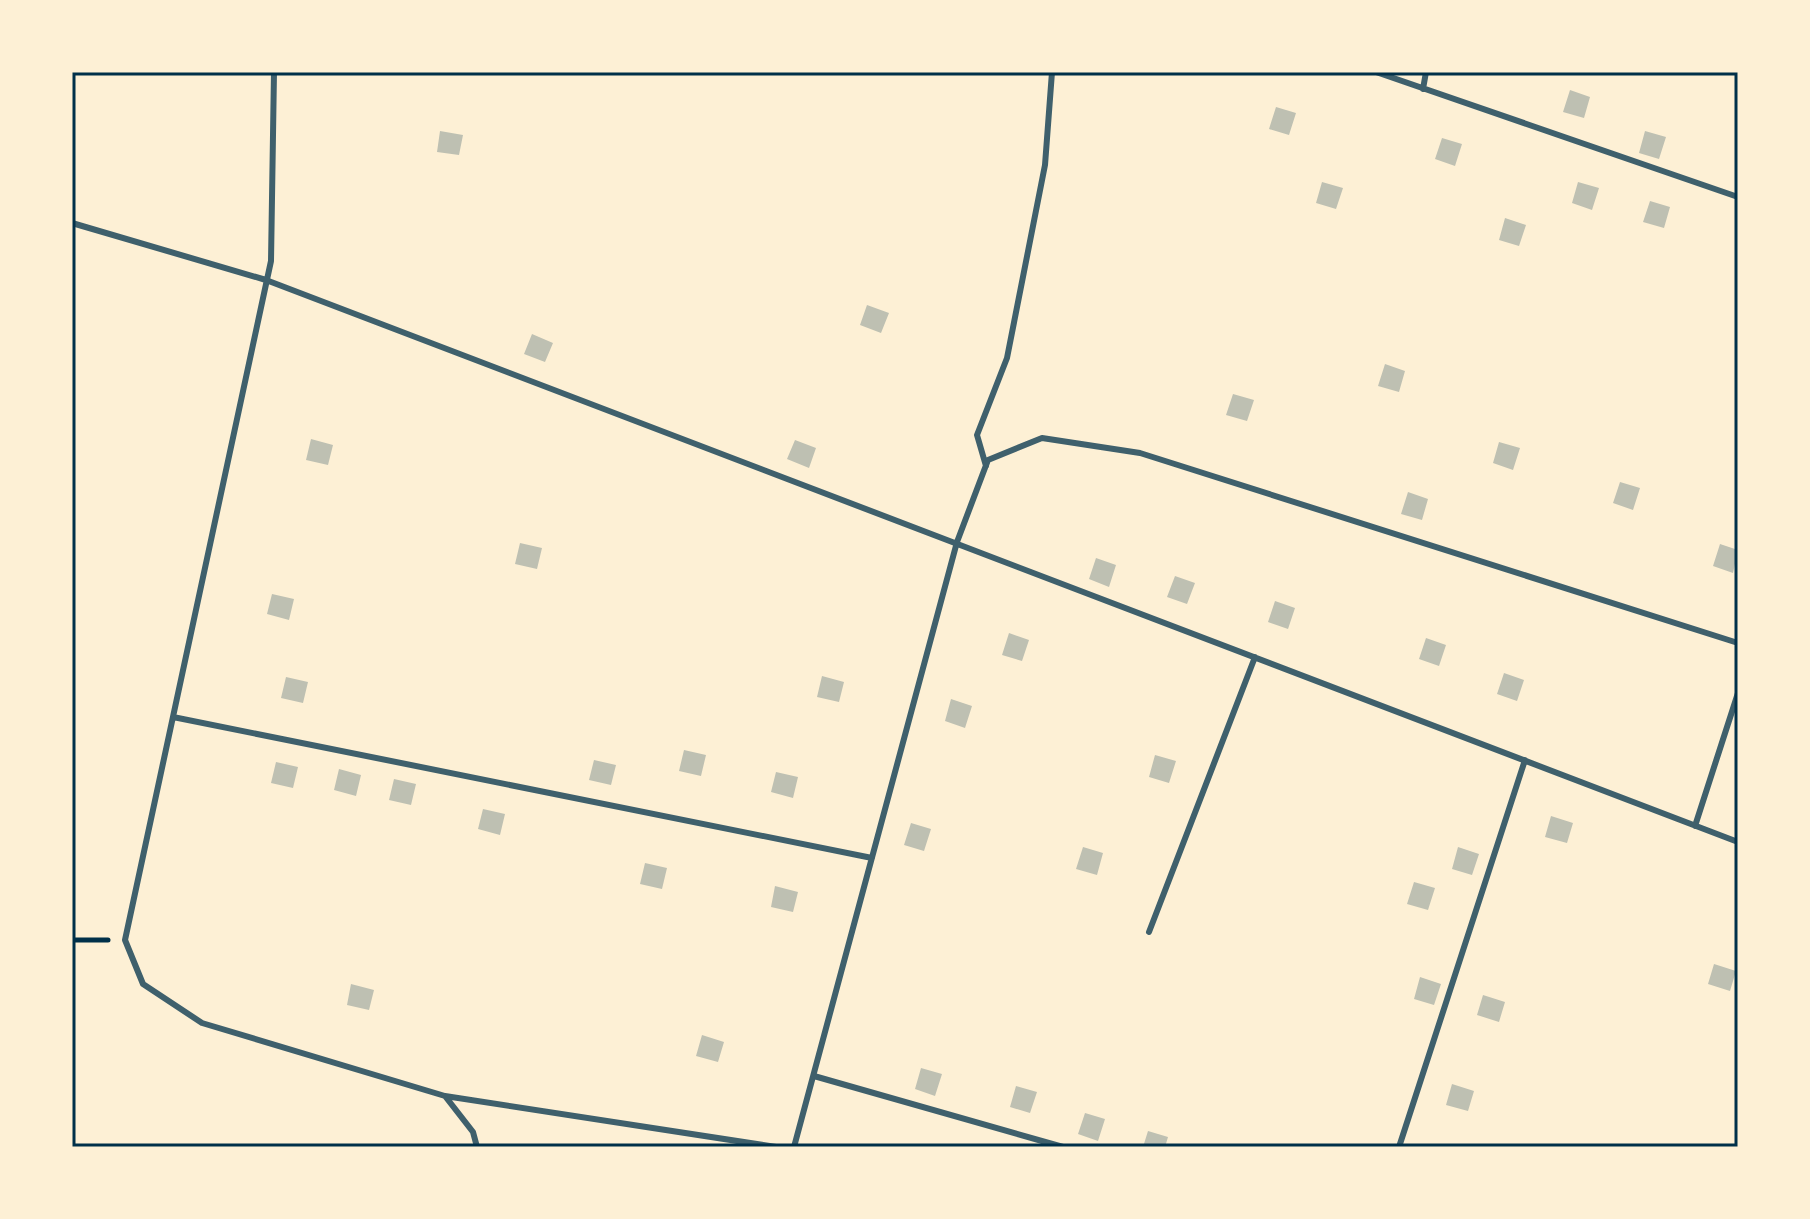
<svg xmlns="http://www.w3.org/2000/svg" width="1810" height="1219" viewBox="0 0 1810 1219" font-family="'Exo 2',sans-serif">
<rect width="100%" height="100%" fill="#fdf0d5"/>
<!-- building -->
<path fill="#bec0b2" d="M1570,90L1590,97L1584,118L1563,112Z
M1276,107L1296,113L1289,135L1269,129Z
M440,131L463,135L459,155L437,152Z
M1645,131L1666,137L1659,159L1639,153Z
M1442,138L1462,144L1455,166L1435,159Z
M1322,182L1343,188L1336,209L1316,203Z
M1578,182L1599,188L1592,210L1572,203Z
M1650,201L1670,207L1664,228L1643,222Z
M1505,218L1526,225L1519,246L1499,240Z
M867,305L889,313L881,333L860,325Z
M532,334L553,343L545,362L524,354Z
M1385,364L1405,371L1399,392L1378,386Z
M1233,394L1254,400L1247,421L1226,415Z
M311,439L333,445L328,465L306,460Z
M795,440L816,448L809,468L787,459Z
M1499,442L1520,448L1513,470L1493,463Z
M1620,482L1640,488L1633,510L1613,503Z
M1408,492L1428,499L1422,520L1401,514Z
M520,543L542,548L537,569L515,564Z
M1720,544L1738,550L1733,573L1713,566Z
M1096,558L1116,565L1109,587L1089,579Z
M1175,576L1195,583L1187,604L1167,597Z
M272,594L294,599L289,620L267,614Z
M1275,601L1295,608L1288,629L1268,622Z
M1009,633L1029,640L1022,661L1002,655Z
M1426,638L1446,645L1439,666L1419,659Z
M1504,673L1524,680L1517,701L1497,694Z
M822,676L844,682L839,702L817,697Z
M286,677L308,682L303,703L281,698Z
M951,699L972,706L965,728L945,721Z
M684,750L706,755L701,776L679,771Z
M1155,755L1176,761L1169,783L1149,777Z
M594,760L616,765L611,785L589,780Z
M276,762L298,767L293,788L271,783Z
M339,769L361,775L356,796L334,790Z
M776,772L798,777L793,798L771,792Z
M394,779L416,784L411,805L389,800Z
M483,809L505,814L500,835L478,829Z
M1551,816L1573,823L1567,843L1545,837Z
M911,823L931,829L924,851L904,845Z
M1083,847L1103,853L1097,875L1076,869Z
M1458,847L1479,854L1472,875L1452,869Z
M645,863L667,868L662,889L640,884Z
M1414,882L1435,888L1428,910L1407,904Z
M775,886L798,892L793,912L771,907Z
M1714,964L1736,971L1730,991L1708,984Z
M1420,977L1441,984L1434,1005L1414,999Z
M351,984L374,990L369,1010L347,1005Z
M1483,995L1505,1002L1499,1022L1477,1015Z
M702,1035L724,1042L718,1062L696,1056Z
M921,1068L942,1074L935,1096L915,1089Z
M1452,1084L1474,1091L1468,1111L1446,1105Z
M1016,1086L1037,1092L1030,1113L1010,1107Z
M1085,1113L1105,1119L1098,1141L1078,1134Z
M1148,1131L1168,1137L1165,1147H1143Z"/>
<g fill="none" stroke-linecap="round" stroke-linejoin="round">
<!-- path -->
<path stroke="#003049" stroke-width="5" d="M72,940H108"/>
<!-- service -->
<path stroke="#3f606c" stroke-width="6" d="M274,72L271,261L125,940L143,984L202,1023L445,1096L473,1132L477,1147
M1376,72L1738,197
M1423,89L1426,72
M72,223L266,280L1738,842
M986,466L977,435L1007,358L1045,165L1052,72
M173,717L872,858
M1695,826L1738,693
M1149,932L1255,657
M814,1076L1063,1147
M445,1096L776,1147
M794,1147L957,542L988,460L1042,438L1140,453L1738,643
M1399,1147L1525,760"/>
</g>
<!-- border -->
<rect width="1810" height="1219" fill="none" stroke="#fdf0d5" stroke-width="148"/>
<rect x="74" y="74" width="1662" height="1071" fill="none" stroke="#003049" stroke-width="3"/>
</svg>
